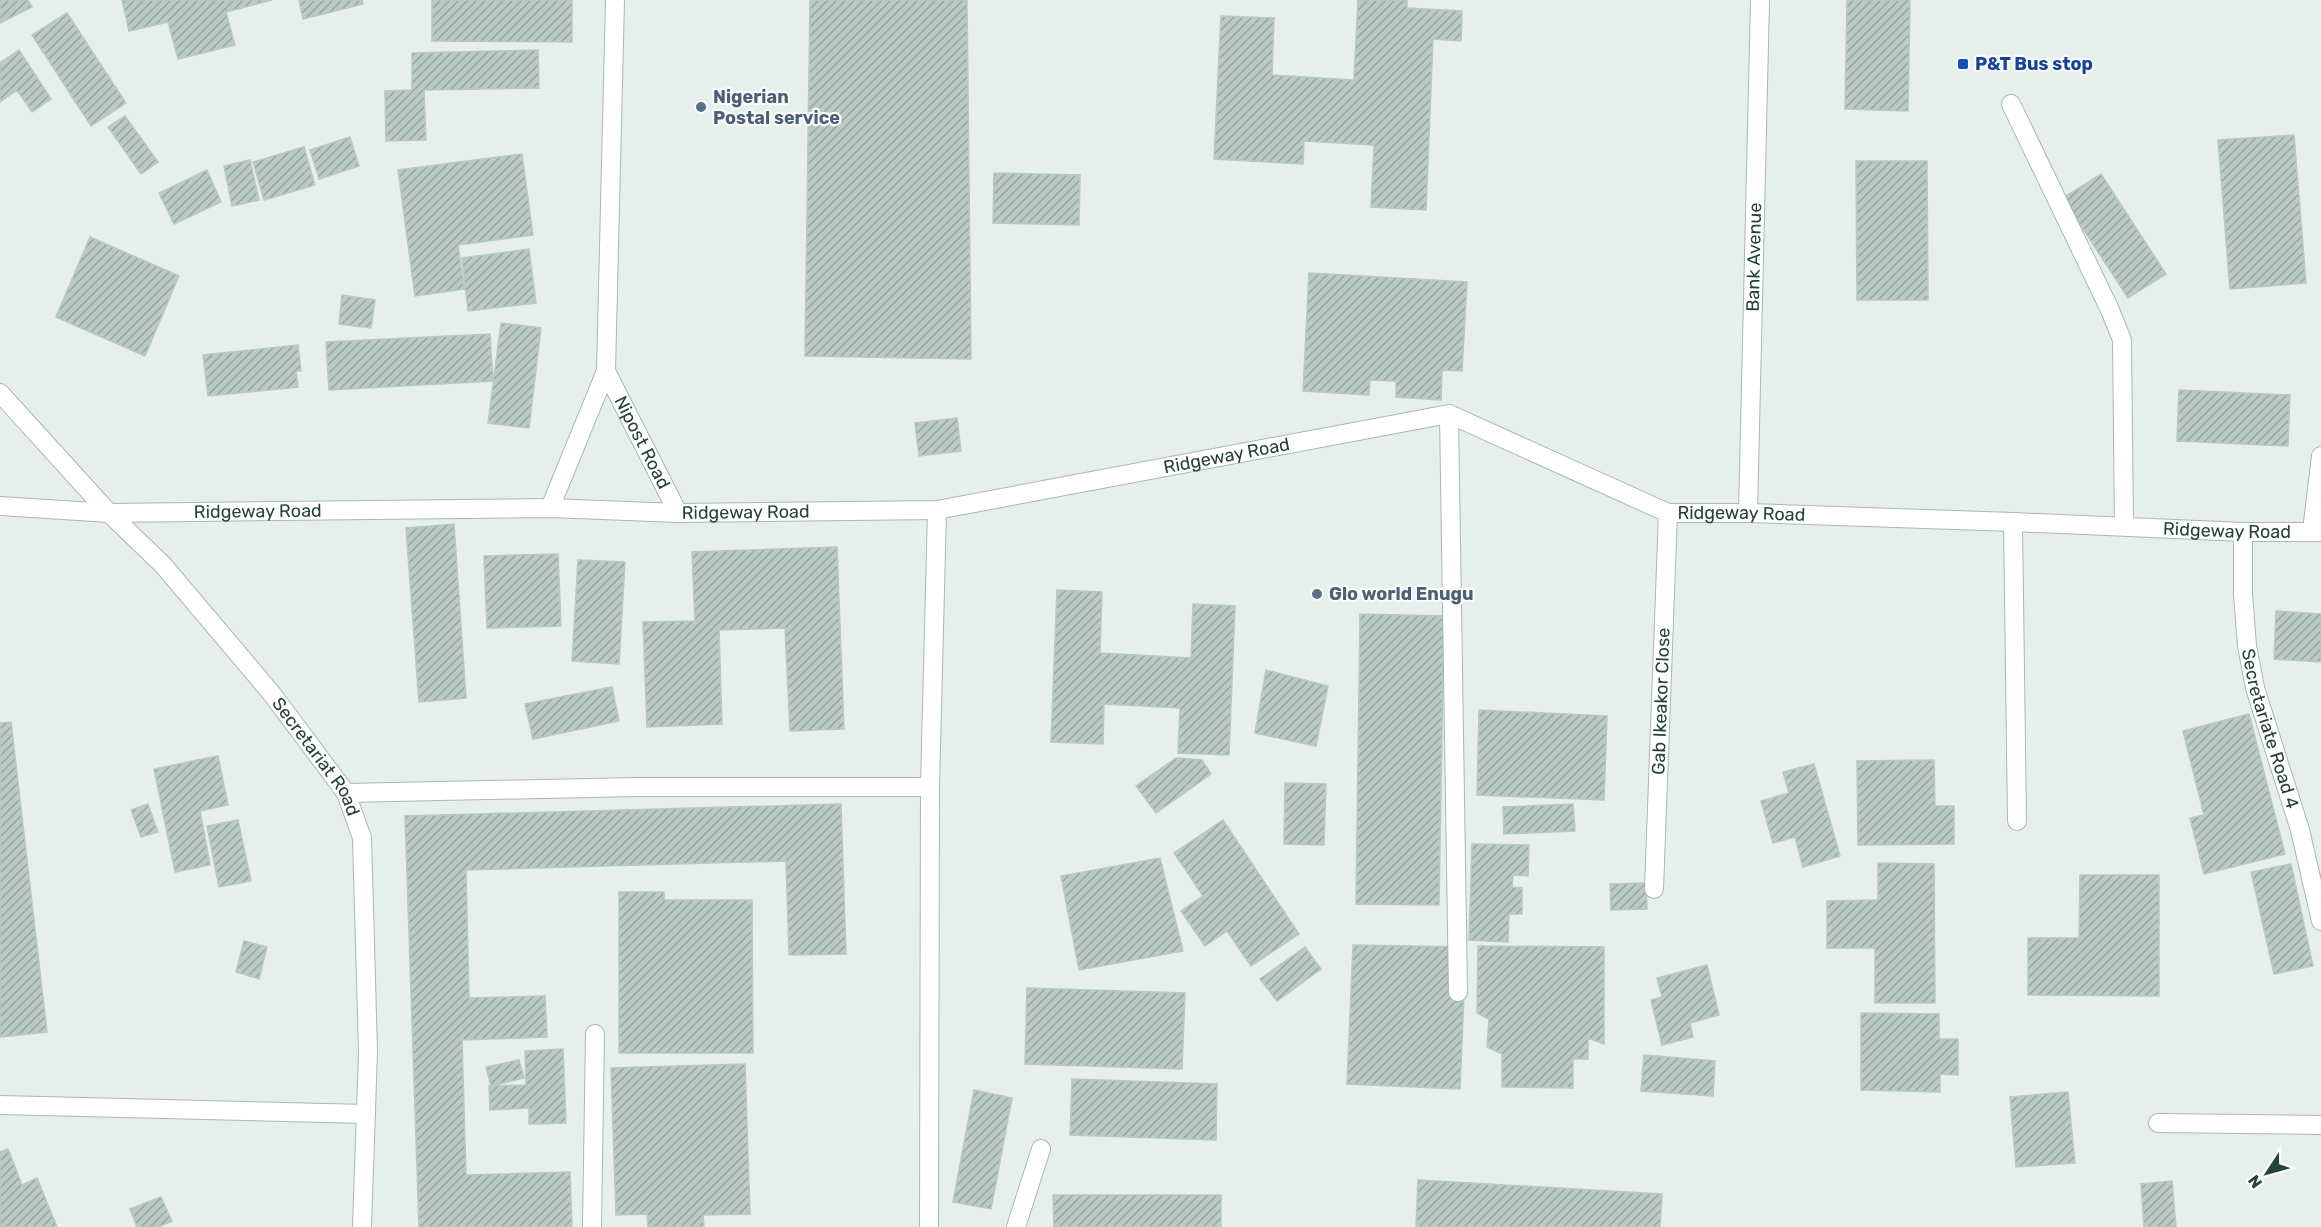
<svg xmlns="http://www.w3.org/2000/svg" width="2321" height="1227" viewBox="0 0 2321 1227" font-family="Rubik,sans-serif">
<defs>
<pattern id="building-hatch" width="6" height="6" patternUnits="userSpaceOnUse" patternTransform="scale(1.5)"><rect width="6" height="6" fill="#bbcac4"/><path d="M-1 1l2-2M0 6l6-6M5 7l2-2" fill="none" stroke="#98a6a0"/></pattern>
</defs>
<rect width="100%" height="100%" fill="#e6efeb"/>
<!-- building -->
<path fill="url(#building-hatch)" stroke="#b8c9c2" stroke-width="1.5" d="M0,0H28L32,7L0,23Z
M122,0H272L226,12L235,45L178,59L168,22L129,31Z
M299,0H362L363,4L303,19Z
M432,0H572V42L432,41Z
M810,0H967L971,359L805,356Z
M1358,0H1407V8L1462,11L1461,41L1433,39L1426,210L1371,207L1374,145L1304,141L1303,164L1214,159L1221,16L1274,18L1272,75L1354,80Z
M1847,0H1910L1908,111L1845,109Z
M67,13L126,103L91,126L32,35Z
M19,50L51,99L32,112L17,90L0,102V63Z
M538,50L539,88L424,90L426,140L386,141L385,91L412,90V53Z
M125,116L158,162L141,174L108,127Z
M2294,135L2306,283L2230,289L2218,140Z
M350,137L359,166L319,179L310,150Z
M304,147L315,185L264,200L253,162Z
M522,154L533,235L458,245L464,289L415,296L398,170Z
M250,160L259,200L232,206L224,166Z
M1856,161H1927L1928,300H1857Z
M207,170L221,202L174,224L159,193Z
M994,173L1080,175L1079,225L993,223Z
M2101,174L2166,274L2128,298L2063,198Z
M90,237L179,276L145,356L56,317Z
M529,249L536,303L468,311L462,258Z
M1309,273L1467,282L1462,371L1442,370L1441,400L1396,397V381L1370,380L1369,395L1303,391Z
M342,295L375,300L371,328L339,324Z
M501,323L541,328L529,428L488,423Z
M490,334L493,381L329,390L326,342Z
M298,345L301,371H296L298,387L208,396L203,355Z
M2179,390L2290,395L2288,446L2177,441Z
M957,418L961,451L919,456L915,423Z
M454,524L466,698L419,702L406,528Z
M837,547L844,729L790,731L785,628L719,630L722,724L647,727L643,622L695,621L692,552Z
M558,554L561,626L487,628L484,556Z
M578,560L625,562L619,664L572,661Z
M1057,590L1102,592L1100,653L1191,658L1193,604L1235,606L1229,755L1178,753L1180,708L1104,704L1103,744L1051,742Z
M2276,611L2321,614V662L2274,659Z
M1360,614L1444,616L1439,905L1356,904Z
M1266,670L1328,686L1316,746L1255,733Z
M612,687L619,721L533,739L525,704Z
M1479,710L1607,716L1604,800L1477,795Z
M2249,714L2285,854L2204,874L2190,818L2204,815L2183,731Z
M11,722L47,1032L0,1037V723Z
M218,756L228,805L200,811L210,865L175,872L154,769Z
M1176,758L1202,760L1211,774L1156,813L1136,786Z
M1934,760L1935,806H1954V844L1858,845L1857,761Z
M1814,764L1840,856L1803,867L1795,837L1773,843L1761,801L1789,793L1783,772Z
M1285,783L1326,784L1324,845L1284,844Z
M148,804L158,832L141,837L131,810Z
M841,804L846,954L789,955L786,861L466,870L469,998L545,996L547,1037L462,1040L466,1175L570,1172L572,1227H419L405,816Z
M1573,804L1575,831L1504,834L1503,807Z
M238,820L251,881L219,887L207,826Z
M1223,820L1299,934L1251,966L1227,931L1205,946L1181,911L1203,896L1174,853Z
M1472,844L1529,845L1528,876L1513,875L1512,887L1522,888V914H1509L1508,942L1469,940Z
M1160,858L1183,951L1079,970L1061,876Z
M1878,863L1934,864L1935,1003H1875V948H1827V901L1878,900Z
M2291,864L2313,966L2274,974L2251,872Z
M2080,875H2159V996L2028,995V938H2079Z
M1646,883L1647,909L1611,910L1610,884Z
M619,892H664V900H752L753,1053H619Z
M244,941L267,947L259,979L236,972Z
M1353,945L1466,947L1460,1089L1347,1084Z
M1478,946L1604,947V1044L1588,1038V1059H1573V1088L1502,1087V1054L1487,1047L1489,1019L1477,1013Z
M1305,947L1321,969L1277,1001L1260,979Z
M1707,965L1719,1015L1690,1023L1693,1037L1662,1045L1651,1000L1662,997L1657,978Z
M1027,988L1185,993L1182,1069L1025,1064Z
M1861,1013L1939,1014V1039H1958V1075L1940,1074V1092L1861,1090Z
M563,1049L566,1123L529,1124V1108L490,1110L489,1086L526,1085L525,1051Z
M1644,1055L1715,1061L1713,1096L1641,1091Z
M519,1060L524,1078L491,1086L486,1067Z
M745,1064L750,1214L703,1215L704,1227H648L647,1214L616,1215L611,1068Z
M1072,1079L1217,1084L1216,1140L1070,1135Z
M974,1090L1012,1098L991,1209L953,1202Z
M2068,1092L2075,1163L2016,1167L2010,1097Z
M8,1149L22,1185L37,1178L57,1227H0V1152Z
M1418,1180L1662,1194L1660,1227H1416Z
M2172,1181L2176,1227H2144L2141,1184Z
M1053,1195H1221V1227H1054Z
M161,1197L172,1221L158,1227H137L130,1209Z"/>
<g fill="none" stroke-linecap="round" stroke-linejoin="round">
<defs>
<g id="minor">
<path d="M2011,104L2110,310L2122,340L2124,526"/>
<path id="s1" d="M606,371L678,513"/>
<path id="s2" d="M0,393L109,513L163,565L272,694L346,793L362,838L368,1051L362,1227"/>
<path d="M1449,414L1458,992"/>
<path id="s3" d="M0,506L109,513L550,508L678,513L937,510L1449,414L1668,513H1748L2013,522L2243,532H2321"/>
<path d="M550,508L606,371L615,0"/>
<path id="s4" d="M1748,513L1760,0"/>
<path d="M2013,522L2017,821"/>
<path d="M2312,531L2321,456"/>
<path id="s5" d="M2243,532V594L2247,646L2255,688L2300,830L2321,921"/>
<path d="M346,793L636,787H930"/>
<path id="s6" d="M1654,889L1668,513"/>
<path d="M0,1105L366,1114"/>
<path d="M2158,1123L2321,1125"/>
<path d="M592,1227L595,1034"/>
<path d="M929,1227L930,787L937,510"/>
<path d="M1016,1227L1041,1149"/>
</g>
</defs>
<!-- minor casing -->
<use href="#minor" stroke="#a8b8b2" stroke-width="20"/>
<!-- minor -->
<use href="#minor" stroke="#fff" stroke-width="18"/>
</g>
<!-- markers -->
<rect fill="#1a4fb4" stroke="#f7fbf9" stroke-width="2" x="1957" y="58" width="12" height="12" rx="3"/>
<g fill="#5c6f8a" stroke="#f7fbf9" stroke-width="2">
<circle cx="701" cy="107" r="6"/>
<circle cx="1317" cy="594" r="6"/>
</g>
<g text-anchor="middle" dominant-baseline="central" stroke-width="4.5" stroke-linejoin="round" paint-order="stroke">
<!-- transit labels -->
<g font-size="18" font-weight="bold" fill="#164399" stroke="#f7fbf9" text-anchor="start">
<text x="1975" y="64">P&amp;T Bus stop</text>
</g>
<!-- service labels -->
<g font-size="18" font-weight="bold" fill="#4e5e75" stroke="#f7fbf9" text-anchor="start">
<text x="713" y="97">Nigerian<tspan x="713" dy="21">Postal service</tspan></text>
<text x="1329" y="594">Glo world Enugu</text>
</g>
<!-- street labels -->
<g font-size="18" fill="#24423a" stroke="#f7fbf9">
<text stroke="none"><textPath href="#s4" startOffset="256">Bank Avenue</textPath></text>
<text stroke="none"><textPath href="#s1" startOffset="80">Nipost Road</textPath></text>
<text stroke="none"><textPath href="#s3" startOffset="1232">Ridgeway Road</textPath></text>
<text stroke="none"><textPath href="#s3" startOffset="258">Ridgeway Road</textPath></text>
<text stroke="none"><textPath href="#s3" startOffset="746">Ridgeway Road</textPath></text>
<text stroke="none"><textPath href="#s3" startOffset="1772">Ridgeway Road</textPath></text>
<text stroke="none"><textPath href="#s3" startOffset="2258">Ridgeway Road</textPath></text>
<text stroke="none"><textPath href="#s6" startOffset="188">Gab Ikeakor Close</textPath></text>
<text stroke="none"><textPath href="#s5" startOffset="200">Secretariate Road 4</textPath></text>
<text stroke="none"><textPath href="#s2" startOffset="483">Secretariat Road</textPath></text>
</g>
</g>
<!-- north arrow -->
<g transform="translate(2267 1173) rotate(234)" stroke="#f7fbf9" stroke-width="4.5" paint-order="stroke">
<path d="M0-4.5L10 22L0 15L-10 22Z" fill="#24423a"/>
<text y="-9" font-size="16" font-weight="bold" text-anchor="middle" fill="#24423a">N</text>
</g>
</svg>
